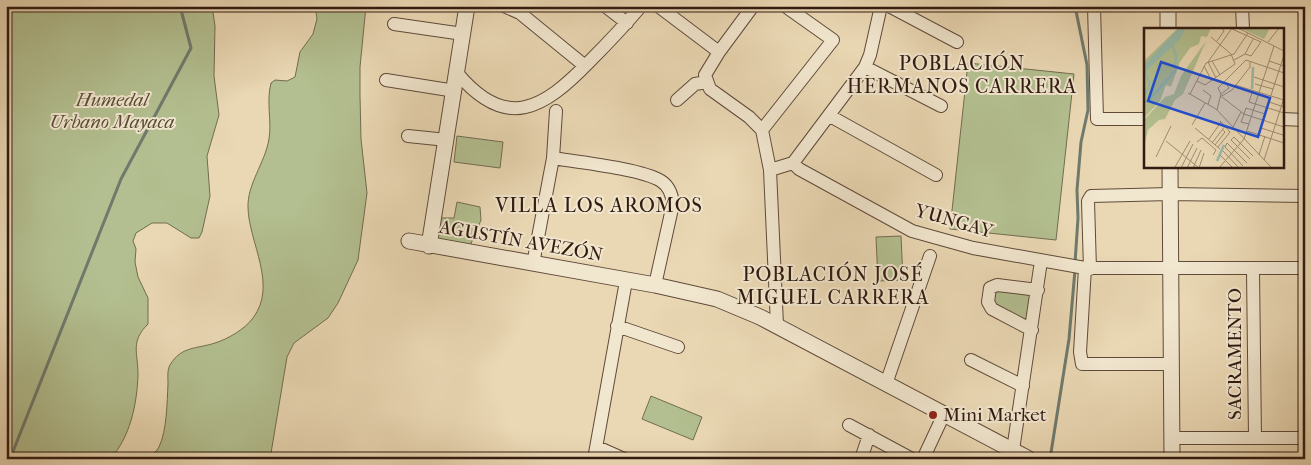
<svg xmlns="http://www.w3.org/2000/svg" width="1311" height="465" viewBox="0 0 1311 465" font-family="'IM FELL French Canon',serif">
<rect width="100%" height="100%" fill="#ead8b4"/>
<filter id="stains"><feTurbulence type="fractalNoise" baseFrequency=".004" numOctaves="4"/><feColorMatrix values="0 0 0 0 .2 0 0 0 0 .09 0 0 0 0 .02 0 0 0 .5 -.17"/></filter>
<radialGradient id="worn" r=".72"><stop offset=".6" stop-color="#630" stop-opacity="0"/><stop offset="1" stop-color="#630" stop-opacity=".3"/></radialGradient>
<!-- green -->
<path fill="#b3bf90" stroke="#726c50" d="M6,6H212L215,26L214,76L219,115L207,156L210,196L202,232L199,238H191L167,223H152L136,233L133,241L136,249L135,262L138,277L148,298V324C130,342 138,352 138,375C137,404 130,438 110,459H6Z
M315,6H366L360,67V96L361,139L367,193L358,260L338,303L328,318L294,343L287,357L270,459H149C152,455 157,451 159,447C167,430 167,403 168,384C168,378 167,370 170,365C181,346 197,349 215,343C228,339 245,329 253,318C278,285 249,243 248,208C247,184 265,163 269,139C272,121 266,102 271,83L275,80L287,81L295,77L300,52L313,34L317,19Z
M968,63L1074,74L1056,240L950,229Z
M457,136L503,142L500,168L454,162Z
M457,202L480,207L481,220L470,246L438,238V218H454Z
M901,236L903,280L878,281L876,237Z
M994,289L1032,292L1028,324L992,305Z
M651,396L702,417L693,440L642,419Z"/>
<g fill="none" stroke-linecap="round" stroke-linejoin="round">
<!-- stream -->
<path stroke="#6f7a6d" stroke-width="3" d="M1075,6L1087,65L1088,110L1081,142L1077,190L1078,218L1075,263
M10,459L121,179L191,48L180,6
M1050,459L1069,339L1075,270"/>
<defs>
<path id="minor" d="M504,6L520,13L585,66
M605,6L627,23
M658,6L719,52
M753,6L719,52L705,75L710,89L749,117L762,130L770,170L777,325
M889,6L957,42
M1094,6L1097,119H1145
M1242,6L1243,29
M394,24L463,34
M865,67L941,106
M458,74C507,132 544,108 588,63C607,44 624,26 641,6
M386,80L455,91
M677,100L695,84L707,82
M830,116L936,175
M1282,119L1305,120
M762,130L833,40L785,6
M408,136L447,140
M553,158C578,162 642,169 661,181C669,186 672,194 673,204L655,285
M793,163L799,169L912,231L973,248L1085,268H1305
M770,170L793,163L865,67L870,55L881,6
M533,264L553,158L556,111
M1085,268L1080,352L1082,364H1172
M1090,269L1088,201L1091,196L1170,194L1305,196
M1253,270L1255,438
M617,326L678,347
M1032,330L992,309L988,302L990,288L997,285L1038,290
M971,360L1023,386
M886,384L930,256
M849,425L912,459
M1172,438H1305
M597,447L624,459
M1013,450L1041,261
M594,459L626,281
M861,459L869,435
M923,459L944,414"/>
<path id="tertiary" d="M1168,6V29
M1170,166L1172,459
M409,241L655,285L717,299L760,317L1029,459
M429,246L467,6"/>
</defs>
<!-- minor casing -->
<use href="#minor" stroke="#5f4a3a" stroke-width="14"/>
<!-- tertiary casing -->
<use href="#tertiary" stroke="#5f4a3a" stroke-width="17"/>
<!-- minor -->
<use href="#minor" stroke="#f1e6ce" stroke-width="12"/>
<!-- tertiary -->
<use href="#tertiary" stroke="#f1e6ce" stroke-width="15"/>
</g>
<!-- markers -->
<circle fill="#8f2418" stroke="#f1e6ce" stroke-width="2" cx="933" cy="415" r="5"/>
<g text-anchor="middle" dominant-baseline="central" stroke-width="4" stroke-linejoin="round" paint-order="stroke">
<!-- park labels -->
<g font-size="19" font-style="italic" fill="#584c37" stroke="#f1e6ce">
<text x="112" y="100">Humedal<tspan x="112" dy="22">Urbano Mayaca</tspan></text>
</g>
<!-- street labels -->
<g font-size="19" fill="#311a11" stroke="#f1e6ce">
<text transform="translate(954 221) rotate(16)">YUNGAY</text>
<text transform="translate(521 241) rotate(10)">AGUSTÍN AVEZÓN</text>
<text transform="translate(1235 354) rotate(-90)">SACRAMENTO</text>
</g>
<!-- poi labels -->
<g font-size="19" fill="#311a11" stroke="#f1e6ce" text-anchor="start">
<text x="943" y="415">Mini Market</text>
</g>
<!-- neighbourhood labels -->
<g font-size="20" letter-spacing="1" fill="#311a11" stroke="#f1e6ce">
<text x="962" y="63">POBLACIÓN<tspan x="962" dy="23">HERMANOS CARRERA</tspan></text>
<text x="599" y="205">VILLA LOS AROMOS</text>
<text x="833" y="274">POBLACIÓN JOSÉ<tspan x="833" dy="23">MIGUEL CARRERA</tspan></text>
</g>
</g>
<!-- overview -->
<g transform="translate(1144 28)">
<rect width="140" height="140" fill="#ead8b4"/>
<path d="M34,0H67L63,9L57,8L55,16L46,20L36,34L27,59L22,57L16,73L0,90V33ZM96,0H126L120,11ZM62,13L39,66L31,72L21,91L15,92L4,102L0,119V92L21,69L30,66L37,48Z" fill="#b3bf90"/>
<path d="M35,0H42L36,11L2,43L7,56L0,72V58L2,62L4,57L0,37Z" fill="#98baaa"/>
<path fill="none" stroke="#98baaa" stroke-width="2.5" d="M108,61L109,39M0,74L4,73L31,43L32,27L28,17M73,133L80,117"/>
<path fill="none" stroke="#a08c73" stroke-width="1" d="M86,0L117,14L107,28L101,26M94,0L140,23M73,13L80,3L78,0M124,14L135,0M90,32L101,26L109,11M68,33L76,47M125,33L140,38M64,34L88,0M64,34L72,50M60,38L68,53M110,49L140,59M53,53L61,57L91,36L87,26L67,9M111,56L129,61M91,57L140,72M59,62L67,68L64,76M109,62L105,74L140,85M44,65L72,81L128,140M46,66L62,35L90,26L104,5M77,66L85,60L81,54M76,69L88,62L106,39V34M78,69L100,86L140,99M125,74L140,79M73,82L77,66L74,60L102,32L140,45M100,86L102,80L121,86M100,86L97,94L105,96M119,92L140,27M48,97L61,75M89,99L97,84M51,100L76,121M117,100L139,107M103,103L140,115M90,109L87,112L106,131M90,109L109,128M65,111L77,94M22,113L55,140M53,114L58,110L72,122L69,127M68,115L82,97M71,117L81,104L78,101M74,119L86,104L76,93M79,123L95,140M76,127L89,140M115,127L121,108M12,129L27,98M120,132L140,70M99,138L81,119L83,115L103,135M31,139L46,113M37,140L49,116M43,140L53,120M49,140L57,122M55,140L60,125M75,140L100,111L130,18"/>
<path fill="#1d4ed8" fill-opacity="0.15" stroke="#1d4ed8" stroke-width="2.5" d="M17,34L126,70L114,109L4,73Z"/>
<rect width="140" height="140" fill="none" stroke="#311a11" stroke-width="2.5"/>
</g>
<!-- margin -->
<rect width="1311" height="465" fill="none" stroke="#ead8b4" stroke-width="25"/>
<rect x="8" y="8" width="1296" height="450" fill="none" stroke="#311a11" stroke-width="2.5"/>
<rect x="12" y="12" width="1286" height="440" fill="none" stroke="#311a11"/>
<rect width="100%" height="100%" filter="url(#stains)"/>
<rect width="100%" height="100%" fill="url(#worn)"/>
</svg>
